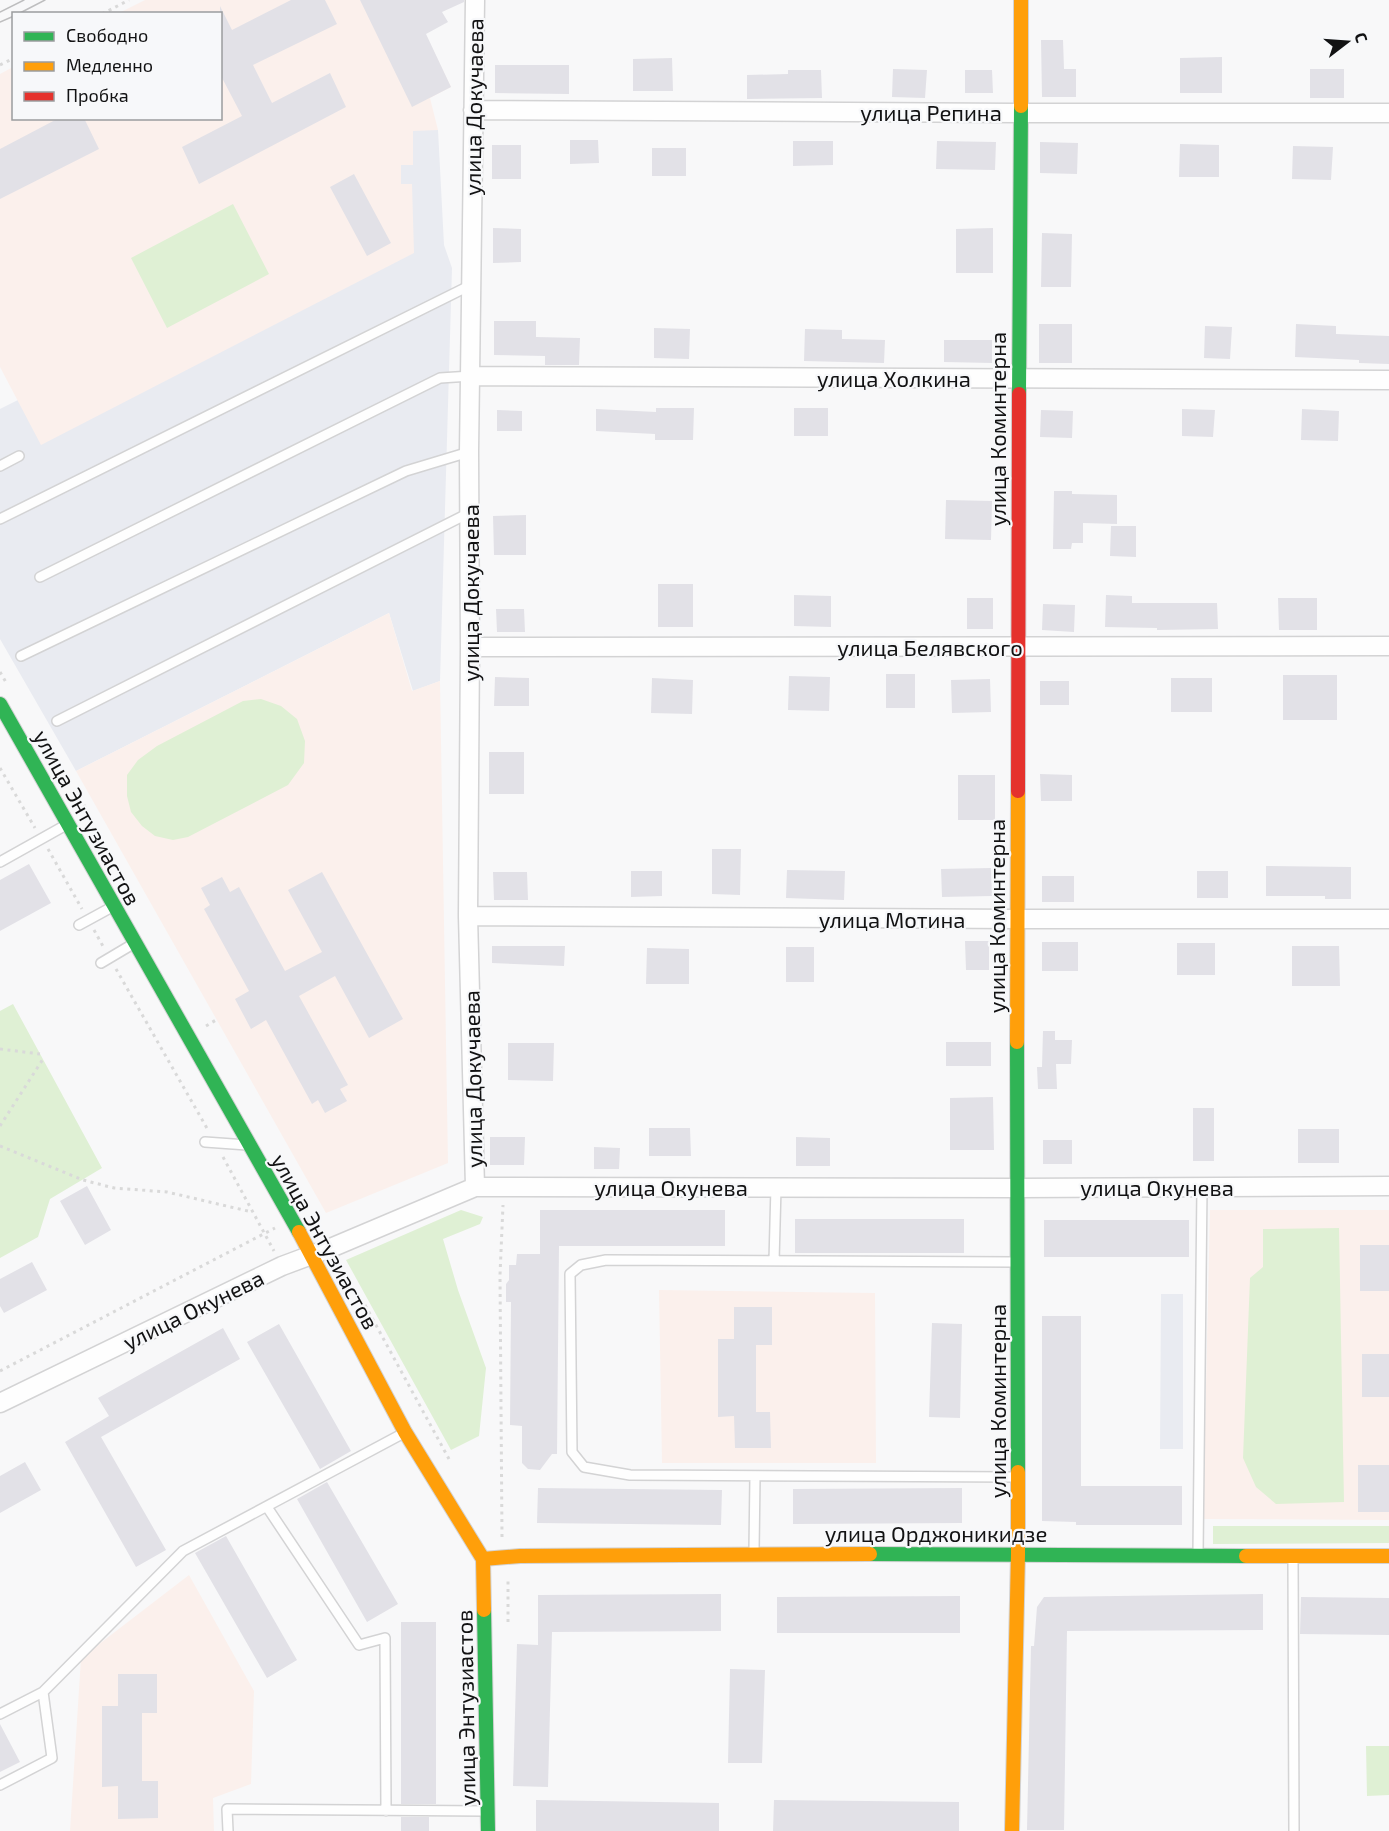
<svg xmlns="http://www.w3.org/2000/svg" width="1389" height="1831" viewBox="0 0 1389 1831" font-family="'Exo 2',sans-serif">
<rect width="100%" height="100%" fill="#f8f8f9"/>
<!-- built -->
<path fill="#e9ebf1" d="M413,130H438L444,245L452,268L440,681L413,691L389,613L76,771L0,639V409L18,400L42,444L411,184H401V165L413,164Z
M1161,1294H1183V1449H1160Z"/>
<!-- education -->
<path fill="#fbf0ec" d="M145,0H409L451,87L430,98L438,130L413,131V165H401V184H412L414,253L41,445L0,367V74L13,67L14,118H220V14L119,13Z
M389,613L412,691L440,681L448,1163L326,1213L76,771Z
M1210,1210H1389V1520L1203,1519Z
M659,1290L875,1293L876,1463H662Z
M189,1575L254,1691L251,1784L213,1798L214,1831H70L81,1658Z"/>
<!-- green -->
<path fill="#dff0d4" d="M233,204L269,274L167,328L131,258Z
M261,699L281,706L297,719L305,741L304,763L288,785L188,837L173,840L155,836L142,826L131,812L127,796V775L138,760L157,746L243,701Z
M13,1004L102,1168L50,1199L38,1237L0,1258V1011Z
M461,1210L483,1217L480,1224L443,1239L458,1290L486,1368L479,1436L451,1450L346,1260Z
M1339,1228L1344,1502L1276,1504L1256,1487L1243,1458L1250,1278L1263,1267V1229Z
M1213,1526H1389V1543L1213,1544Z
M1366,1746H1389V1795L1367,1796Z"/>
<!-- building -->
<path fill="#e2e1e7" d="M291,0H325L337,24L253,65L272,103L330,73L346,107L199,184L182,147L242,116L220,74V6L232,30Z
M360,0H464V2L442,12L448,22L426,34L451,87L412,107Z
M1041,40H1063L1064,69H1076V97H1042Z
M1222,57V93H1180V58Z
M672,58L673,91H633V59Z
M495,65H569V94L495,93Z
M893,69L927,70L925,98L892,97Z
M1310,69H1344V98H1310Z
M788,70H821L822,98L747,99V75L788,74Z
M965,70H992L993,93H965Z
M59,118H84L99,149L0,199V149Z
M570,140H598L599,163L570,164Z
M793,141H833V165L793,166Z
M937,141L996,142L995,170L936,169Z
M1040,142L1078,143L1077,174L1040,173Z
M1180,144L1219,145V177H1179Z
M492,145H521V179H492Z
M1293,146L1333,147L1331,180L1292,179Z
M652,148H686V176H652Z
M354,174L391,243L367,256L330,187Z
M493,228L521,229V262L493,263Z
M993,228V273H956V229Z
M1042,233L1072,234L1071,287H1041Z
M494,321H536V337L580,338L579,365H545V356L494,355Z
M1039,324H1072V363H1039Z
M1296,324L1336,326V334L1389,336V364L1359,363V360L1295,357Z
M1205,326L1232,327L1230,359L1204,358Z
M654,328L690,329L689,359L654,358Z
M805,329L842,330V339L885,340L884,363L804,361Z
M944,340H992V363L944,362Z
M656,408H694L693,440H655V434L596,431V409L656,412Z
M794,408H828V436H794Z
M1182,409L1215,410L1213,437L1182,436Z
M1302,409L1339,411L1338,441L1301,440Z
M497,410L522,411V431H497Z
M1041,410L1073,411L1072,438L1040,437Z
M1054,491H1072V494L1117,495V524L1083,523V543H1072L1071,549H1053Z
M946,500L992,501L991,540L945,539Z
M526,515V555H494L493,516Z
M1111,526H1136V557L1110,556Z
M658,584H693V627H658Z
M794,595L831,596V627L794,626Z
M1106,595L1132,596V603H1217L1218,629L1157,630V628L1105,627Z
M967,598H993V629H967Z
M1278,598H1317V630H1279Z
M1043,604L1075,605L1074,632L1042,630Z
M496,609H524L525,632H497Z
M886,674H915V708H886Z
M1283,675H1337V720H1283Z
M789,676L830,677L829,711L788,710Z
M495,677L529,678V706H494Z
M652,678L693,680L692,714L651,713Z
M1171,678H1212V712H1171Z
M990,679L991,712L952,713L951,680Z
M1040,681H1069V705H1040Z
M489,752H524V794H489Z
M1040,774L1072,775V801H1041Z
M958,775H995V820H958Z
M712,849H741L740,895L712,894Z
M29,864L51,903L0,931V880Z
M1266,866L1351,867V899H1325V896H1266Z
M991,868L992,896L942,897L941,869Z
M787,870L845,871L844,900L786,898Z
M631,871H662V896L631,897Z
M1197,871H1228V898H1197Z
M322,872L403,1019L369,1038L335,976L299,996L348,1085L340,1089L347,1101L325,1113L318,1100L312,1104L266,1020L251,1029L235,999L249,991L204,909L210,905L201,888L222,877L230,892L239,887L285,971L322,952L288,890Z
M493,872H527L528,900H494Z
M1042,876H1074V902H1042Z
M965,941H989V970H966Z
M1042,942H1078V971H1042Z
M1177,943H1215V975H1177Z
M492,946H565L564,966L492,963Z
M1292,946H1339L1340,986H1292Z
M786,947H814V982H786Z
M647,948L689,949V984H646Z
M1043,1031H1055V1040H1072L1071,1064H1056L1057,1089H1038L1037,1067H1042Z
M946,1042H991V1066H946Z
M508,1043H554L553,1081L508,1080Z
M993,1097L994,1150H950V1098Z
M1193,1108H1214V1161H1193Z
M649,1128H690L691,1156H649Z
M1298,1129H1339V1163H1298Z
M490,1137H525L524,1165H490Z
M796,1137L830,1138V1166H796Z
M1043,1140H1072V1164H1043Z
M594,1147L620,1148L619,1169H594Z
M87,1186L111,1230L85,1245L60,1201Z
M540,1210H725V1246H559L557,1454H552L540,1470L528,1469L522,1463V1426L510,1425L511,1302H506V1284L509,1280V1265H516L517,1254H540Z
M795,1219H964V1253H795Z
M1044,1220H1189V1257H1044Z
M1360,1245H1389V1291H1360Z
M32,1262L47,1290L4,1313L0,1306V1279Z
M734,1307H772V1345H756V1412H770L771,1448H735L734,1416L718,1417V1339H734Z
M1042,1316H1081V1486H1182V1525H1076V1522L1042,1521Z
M932,1323L962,1324L960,1418L929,1417Z
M279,1324L351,1451L320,1469L247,1342Z
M223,1328L240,1359L101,1437L166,1550L136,1567L65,1442L109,1416L98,1398Z
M1362,1354H1389V1397H1362Z
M25,1462L41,1490L0,1513V1476Z
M1358,1465H1389V1512H1358Z
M327,1482L398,1604L367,1622L297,1499Z
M538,1488L722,1490L721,1525L537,1523Z
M962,1488V1523L793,1524V1489Z
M226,1536L297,1660L267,1678L195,1553Z
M721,1594V1631L552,1632L548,1787L513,1786L517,1644L538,1645V1595Z
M1263,1594V1630L1067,1631L1064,1830H1027L1031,1646H1034L1037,1607L1044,1597Z
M960,1596V1633H777V1597Z
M1301,1597L1389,1598V1635L1300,1634Z
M401,1622H436V1804H401Z
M730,1669L765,1670L762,1763H728Z
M118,1674H157V1713H142V1781H158V1818L118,1819V1786L102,1787V1706H118Z
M0,1724L20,1762L0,1772Z
M536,1800L719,1803V1831H536Z
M774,1800L959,1802V1831H773Z
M401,1817H429V1831H401Z"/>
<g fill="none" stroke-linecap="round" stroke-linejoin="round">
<defs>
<path id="lane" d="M0,466L19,456
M0,519L471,285
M40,577L440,378L471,376
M21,656L406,471L469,452
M57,721L471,512
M0,862L66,825
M79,925L112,907
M101,963L133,944
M205,1142L247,1145
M774,1261L776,1187
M1016,1262L606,1260L581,1265L570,1274L572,1452L584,1467L630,1475L1017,1477
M267,1507L359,1645L385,1638L386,1811
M754,1551L755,1476
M1198,1554L1202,1187
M1293,1557L1294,1831
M0,1714L43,1692L183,1551L402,1434
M0,1785L52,1758L43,1692
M228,1831L227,1809L486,1811"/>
<path id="street" d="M473,110L1021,113H1389
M471,376L1389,380
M470,647L1389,646
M468,916L1017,919H1389
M475,1187L468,916L470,647L469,452L475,0
M0,1403L282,1266L333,1247L475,1187L1018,1188L1389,1186"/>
<path id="fast" d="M1019,394L1021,106
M0,704L299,1232
M1017,1042L1018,1472
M870,1554L1246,1556
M484,1610L488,1831"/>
<path id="slow" d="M1021,106V0
M1017,1042L1018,791
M299,1232L405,1432L483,1559L484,1610
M1246,1556H1389
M483,1559L520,1556L870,1554
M1012,1831L1018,1554V1472"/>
<path id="jam" d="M1018,791L1019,394"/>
</defs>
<!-- lane casing -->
<use href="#lane" stroke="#d3d3d4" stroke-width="12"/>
<!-- street casing -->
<use href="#street" stroke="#d3d3d4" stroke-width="21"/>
<!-- fast casing -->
<use href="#fast" stroke="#d3d3d4" stroke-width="16"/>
<!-- slow casing -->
<use href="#slow" stroke="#d3d3d4" stroke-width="16"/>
<!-- jam casing -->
<use href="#jam" stroke="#d3d3d4" stroke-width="16"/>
<!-- path -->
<path stroke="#d9d9d9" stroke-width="3" stroke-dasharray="3 4.5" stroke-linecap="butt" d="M102,14L129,0
M0,65L14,58
M0,672L7,684
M0,768L35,828
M84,805L91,818
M48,849L82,909
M94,930L104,948
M116,969L208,1130
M206,1026L216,1020
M0,1049L40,1054
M0,1126L43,1059
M0,1146L83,1180L114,1188L167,1192L252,1212
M223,1157L274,1251
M365,1305L449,1459
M0,1371L275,1228
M502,1537L500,1275L503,1205
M508,1622V1578"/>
<!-- lane -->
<use href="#lane" stroke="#fefefe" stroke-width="9"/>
<!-- street -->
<use href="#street" stroke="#fefefe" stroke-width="18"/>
<!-- fast -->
<use href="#fast" stroke="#30b455" stroke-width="14"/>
<!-- slow -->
<use href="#slow" stroke="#ff9f0a" stroke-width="14"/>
<!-- jam -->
<use href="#jam" stroke="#e5322d" stroke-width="14"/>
<!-- tram -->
<path stroke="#bebebf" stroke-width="1.5" d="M0,12L24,0
M18,14L45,0
M0,22L14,16"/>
</g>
<g text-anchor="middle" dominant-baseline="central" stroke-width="4.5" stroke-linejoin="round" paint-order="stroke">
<!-- street labels -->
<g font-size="22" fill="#121213" stroke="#f7f8fa">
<text transform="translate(473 107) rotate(-89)">улица Докучаева</text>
<text x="931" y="112">улица Репина</text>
<text x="894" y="378">улица Холкина</text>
<text transform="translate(997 429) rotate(-90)">улица Коминтерна</text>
<text transform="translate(470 593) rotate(-90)">улица Докучаева</text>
<text x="930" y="647">улица Белявского</text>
<text transform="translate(88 817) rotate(61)">улица Энтузиастов</text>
<text transform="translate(996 916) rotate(-90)">улица Коминтерна</text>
<text x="892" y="919">улица Мотина</text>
<text transform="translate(472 1079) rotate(-91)">улица Докучаева</text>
<text x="671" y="1187">улица Окунева</text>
<text x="1157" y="1187">улица Окунева</text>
<text transform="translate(326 1241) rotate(61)">улица Энтузиастов</text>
<text transform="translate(193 1309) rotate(-26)">улица Окунева</text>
<text transform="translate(997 1401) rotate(-90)">улица Коминтерна</text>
<text x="936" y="1533">улица Орджоникидзе</text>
<text transform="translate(465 1708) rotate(-91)">улица Энтузиастов</text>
</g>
</g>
<!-- legend -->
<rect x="12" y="12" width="210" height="108" fill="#f7f8fa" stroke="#9b9c9e" stroke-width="1.5"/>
<rect x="24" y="32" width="30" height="9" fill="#30b455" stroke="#9b9c9e" stroke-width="1.5"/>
<text x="66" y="42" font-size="18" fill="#121213">Свободно</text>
<rect x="24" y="62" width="30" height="9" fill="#ff9f0a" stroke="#9b9c9e" stroke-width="1.5"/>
<text x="66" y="72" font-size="18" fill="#121213">Медленно</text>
<rect x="24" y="92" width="30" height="9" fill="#e5322d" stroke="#9b9c9e" stroke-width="1.5"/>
<text x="66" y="102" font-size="18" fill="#121213">Пробка</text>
<!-- north arrow -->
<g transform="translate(1347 42) rotate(73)" stroke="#f7f8fa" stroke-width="4.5" paint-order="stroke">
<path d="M0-4.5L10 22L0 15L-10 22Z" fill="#121213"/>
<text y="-9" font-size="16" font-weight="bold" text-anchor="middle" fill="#121213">С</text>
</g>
</svg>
